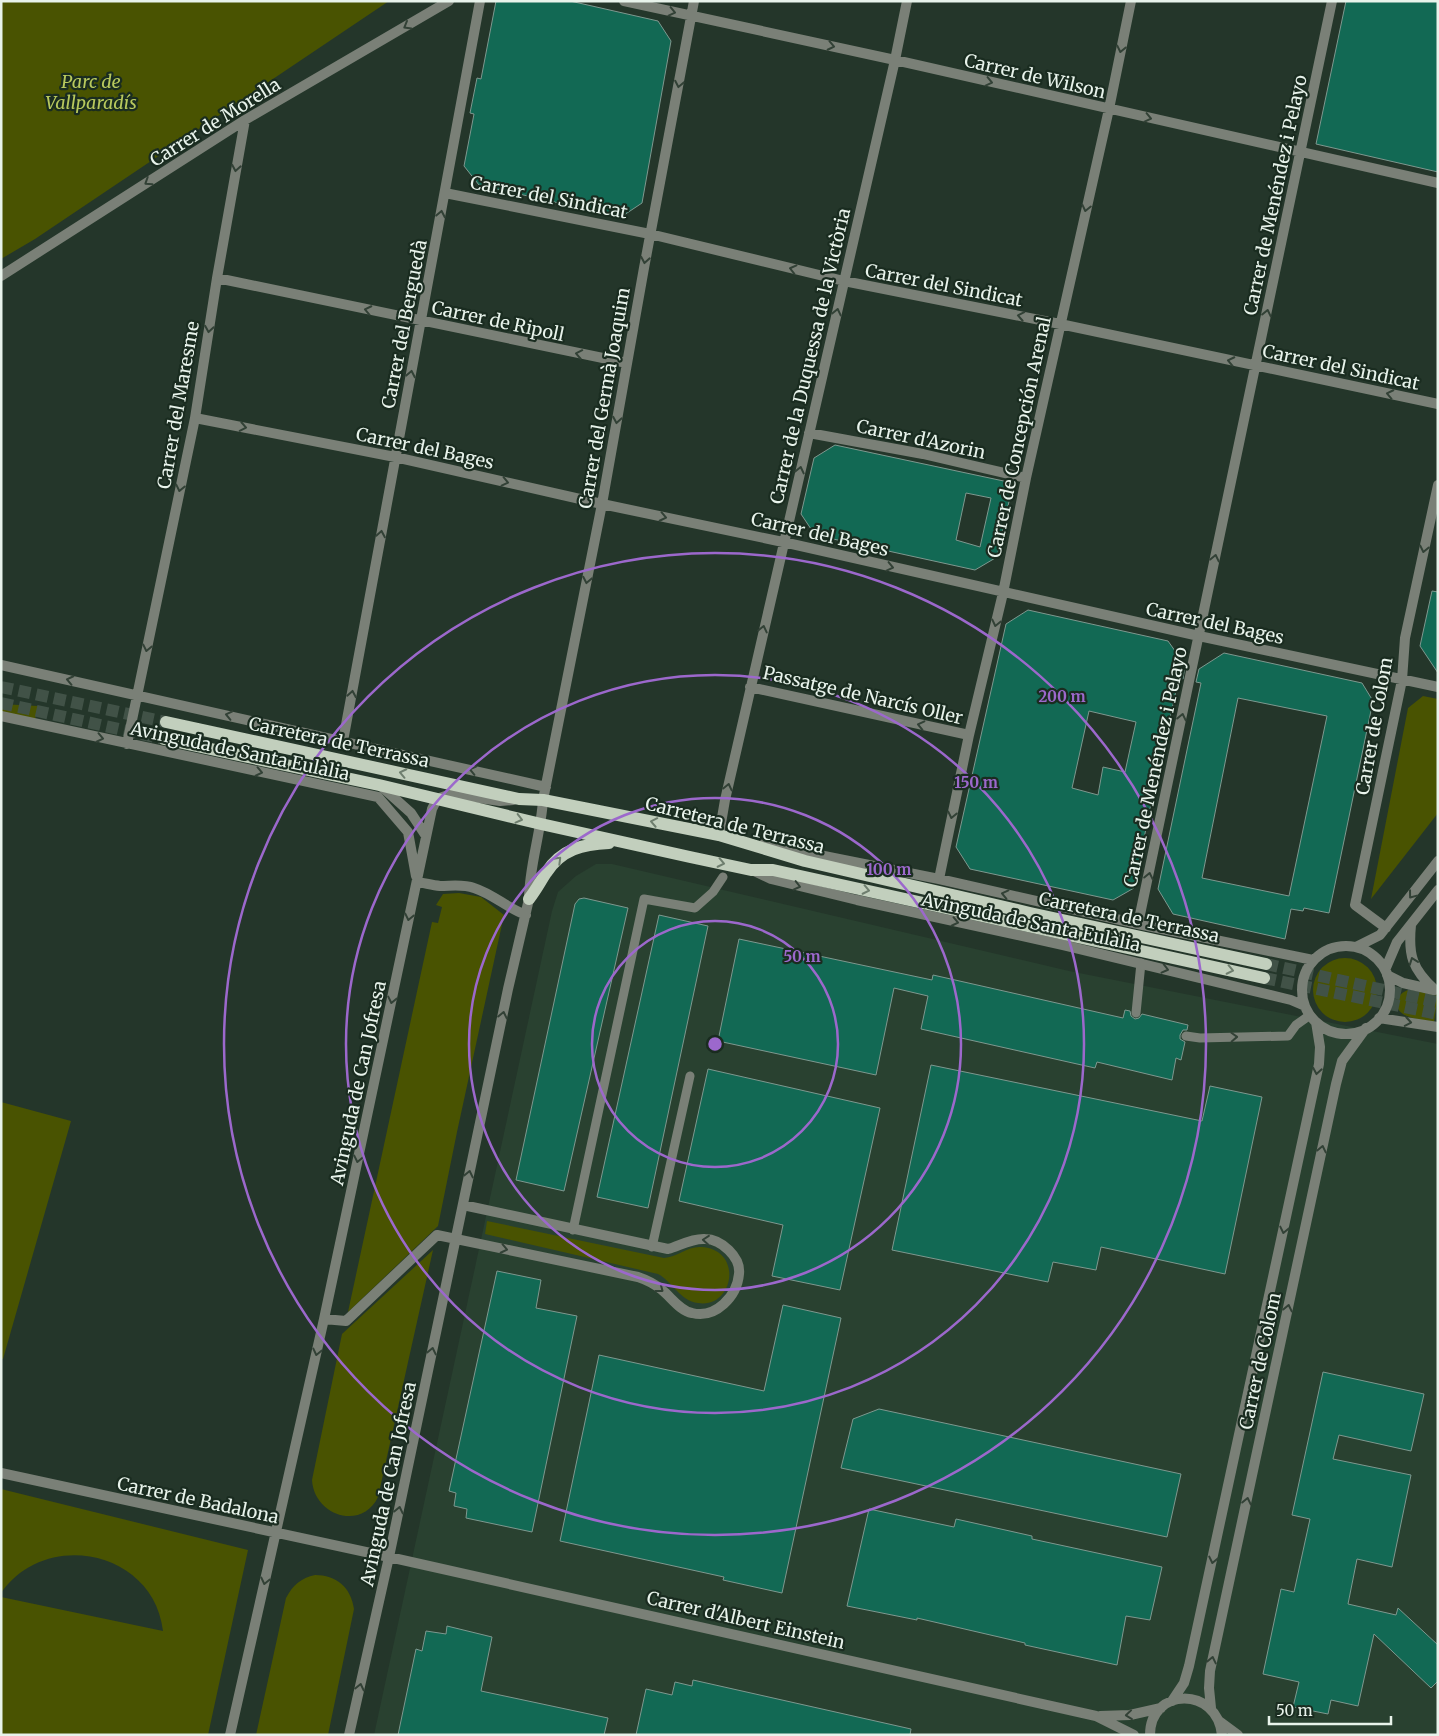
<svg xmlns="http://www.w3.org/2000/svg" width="1439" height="1736" viewBox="0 0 1439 1736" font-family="Merriweather,serif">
<rect width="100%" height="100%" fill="#24362a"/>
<!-- built -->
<path fill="#294130" d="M596,864H612L1069,971L1438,1044V1735H374L552,911L558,892L576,876Z"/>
<!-- green -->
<path fill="#495301" d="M1,1H389L35,239L1,259Z
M1423,696L1438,699V813L1371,899L1408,708Z
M1,704L38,706L35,720L1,712Z
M459,893L481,897L504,915L457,1132L438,1226L348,1312L432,922L438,923L442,907L436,905L443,894Z
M1313 990a32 32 0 1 1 64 0a32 32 0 1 1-64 0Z
M1408,990L1438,995L1434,1022C1422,1019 1395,1019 1397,1002C1398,995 1403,992 1408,990Z
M1,1102L71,1121L3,1359H1Z
M487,1221L664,1258C677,1257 688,1246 701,1247C744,1249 734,1309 698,1303C680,1301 673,1282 658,1274L485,1234Z
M433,1250L378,1497C362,1531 314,1516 312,1480L342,1334Z
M1,1489L248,1550L208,1735H1V1597L163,1631C154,1551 46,1528 1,1593Z
M315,1575C336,1575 351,1587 354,1609L328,1735H256L286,1598C293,1585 301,1578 315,1575Z"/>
<!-- building -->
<path fill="#126954" stroke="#7e988f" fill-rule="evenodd" d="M496,1H570L658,21L671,41L642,203L621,217L479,185L464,166L474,114L470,113L477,78L481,79Z
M1346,1H1438V172L1316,144Z
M835,445L1013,483L997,557L975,570L815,535L801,514L814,458ZM966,493L991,498L980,547L956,540Z
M1432,591L1438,592V673L1420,646Z
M1028,610L1168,641L1185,665L1183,679L1179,678L1156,779L1134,888L1113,900L970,869L956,847L1006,624ZM1089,711L1136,722L1125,772L1103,767L1098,795L1072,788Z
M1224,653L1362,683L1373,701L1329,913L1304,908L1303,911L1291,909L1285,939L1173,914L1158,889L1201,683L1196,682L1199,669ZM1238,698L1327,716L1289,896L1202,878Z
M584,898L628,908L564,1191L516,1180L575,904L579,899Z
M659,915L708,926L648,1208L597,1197Z
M739,939L932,980L933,975L1123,1018L1125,1010L1130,1011L1131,1016L1135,1019L1139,1018L1142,1014L1188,1025L1187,1030H1183L1180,1035V1039L1185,1042L1181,1060L1176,1058L1172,1080L1097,1062L1095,1068L921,1029L928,996L894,988L876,1075L718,1041Z
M931,1065L1202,1121L1210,1086L1262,1097L1225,1274L1101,1247L1096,1270L1053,1262L1048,1282L892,1250Z
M708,1069L880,1108L840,1290L772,1276L783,1225L679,1201Z
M497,1271L541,1280L536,1308L577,1316L532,1532L466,1518L467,1509L454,1506L456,1493L449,1491Z
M783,1305L841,1318L782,1593L723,1580L724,1577L560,1541L599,1355L764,1391Z
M1323,1372L1424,1394L1411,1451L1339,1435L1333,1459L1411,1475L1392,1567L1357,1559L1348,1604L1396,1615L1398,1608L1438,1645V1681L1431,1688L1374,1634L1358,1706L1331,1700L1328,1714L1293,1707L1299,1682L1263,1674L1281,1589L1294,1592L1310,1519L1292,1515Z
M879,1409L1181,1474L1167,1537L841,1468L853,1419Z
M869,1509L954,1527L956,1519L1032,1536V1539L1162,1567L1150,1620L1126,1616L1117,1665L1025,1645V1643L917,1618V1620L847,1606Z
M447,1626L492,1637L481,1691L608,1718L604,1735H398L416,1649L422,1651L426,1631L446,1634Z
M693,1680L911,1729L910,1735H636L646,1689L672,1695L675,1682L692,1686Z"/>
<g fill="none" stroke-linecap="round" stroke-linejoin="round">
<!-- primary-tunnel -->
<path stroke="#415247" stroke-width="12" stroke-dasharray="12 6" stroke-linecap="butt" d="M1,687L166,722
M1,703L164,739
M1266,964L1438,1002
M1264,978L1438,1014"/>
<!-- lane -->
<path stroke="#7a8077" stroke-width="9" d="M1136,1013L1141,963
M1186,1036L1200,1038L1288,1036L1296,1025L1310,1015
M573,1230L644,899L695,908L713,892L723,877
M652,1247L690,1076"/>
<!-- street -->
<path stroke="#7a8077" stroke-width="10" d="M624,1L895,60L1438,183
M445,193L650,234L844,281L1060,324L1438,404
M1,276L245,120L449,1
M217,278L627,363
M195,418L395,457L602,504L783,542L1199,636L1438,687
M809,433L923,454L1026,478
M1,665L546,787
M750,687L969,735
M1,716L378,797L408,832L416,876
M343,741L480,1
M127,744L195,418L217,278L245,120
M382,787L411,813L426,836
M725,836L719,835L725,800L895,60L907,1
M764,844L939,879L1138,924L1313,960
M752,870L771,879L857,900L1063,945L1291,1000L1305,1006
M939,879L969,735L1003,593L1026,478L1109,109L1131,1
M417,882C424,883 432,885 440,886C452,886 463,884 474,888C493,894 507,908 526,915
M1138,924L1332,1
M1411,925C1408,955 1412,969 1435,990
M1386,928L1355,905L1402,680L1405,638L1438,485
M1302 990a44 44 0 1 1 88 0a44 44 0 1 1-88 0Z
M1356,947L1380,935L1438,861
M1385,970L1397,942L1438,890
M1387,975L1403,983L1434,990
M1379,1018L1438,1027
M324,1319L346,1321L437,1235L638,1277C647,1280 655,1284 662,1290C671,1297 680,1311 692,1313C716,1319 737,1296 739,1274C741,1257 721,1239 705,1239C692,1238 679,1246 668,1249L463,1205
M1,1473L389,1557L1096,1716L1134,1735
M1172,1701L1184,1683L1189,1666L1319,1064L1320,1047L1316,1022
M1211,1708L1209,1688L1210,1671L1336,1084L1342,1061L1366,1028
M1100,1716L1130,1715L1161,1708
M1219,1721L1238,1735
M230,1735L324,1319L432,809L437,799L451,794L500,801L513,800
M349,1735L389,1557L508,989L529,899C529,867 541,833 543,800L602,504L644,268L694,1
M1150,1735C1150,1687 1217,1686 1222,1735"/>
<!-- primary -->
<path stroke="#c2cfbd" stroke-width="12" d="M166,722L519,799L543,800L719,835L805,861L1030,913L1266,964
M164,739L379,785L541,824L690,857L751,870H773L1264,978
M529,899C536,890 540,882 546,873C561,849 583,844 609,843"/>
</g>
<!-- one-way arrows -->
<defs><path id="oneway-chevron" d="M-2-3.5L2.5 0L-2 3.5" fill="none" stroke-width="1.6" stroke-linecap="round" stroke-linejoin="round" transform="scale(1.25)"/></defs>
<g stroke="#324136">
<use href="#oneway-chevron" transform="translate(672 12) rotate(13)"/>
<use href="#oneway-chevron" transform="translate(407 26) rotate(150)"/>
<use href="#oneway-chevron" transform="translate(831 46) rotate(12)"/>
<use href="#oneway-chevron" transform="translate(1121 49) rotate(102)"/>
<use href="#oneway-chevron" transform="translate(989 82) rotate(13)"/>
<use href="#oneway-chevron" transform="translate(679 84) rotate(101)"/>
<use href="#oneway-chevron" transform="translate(1148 118) rotate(13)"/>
<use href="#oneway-chevron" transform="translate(236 168) rotate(100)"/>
<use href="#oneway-chevron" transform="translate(148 182) rotate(147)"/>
<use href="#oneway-chevron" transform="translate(1086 208) rotate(103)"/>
<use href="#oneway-chevron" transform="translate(441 214) rotate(-79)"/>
<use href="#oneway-chevron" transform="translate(645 260) rotate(100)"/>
<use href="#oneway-chevron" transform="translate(793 269) rotate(-166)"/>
<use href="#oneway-chevron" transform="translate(368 310) rotate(-168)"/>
<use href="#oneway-chevron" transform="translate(837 312) rotate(-77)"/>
<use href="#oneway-chevron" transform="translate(1267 313) rotate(-78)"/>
<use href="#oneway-chevron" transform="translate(1021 316) rotate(-169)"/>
<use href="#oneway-chevron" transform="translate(209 329) rotate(99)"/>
<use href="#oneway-chevron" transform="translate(579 354) rotate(-169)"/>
<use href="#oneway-chevron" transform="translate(1231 361) rotate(-168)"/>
<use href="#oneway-chevron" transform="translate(411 374) rotate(-79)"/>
<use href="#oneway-chevron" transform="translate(1390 394) rotate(-168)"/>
<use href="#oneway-chevron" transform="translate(617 420) rotate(100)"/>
<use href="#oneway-chevron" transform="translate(243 427) rotate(11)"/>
<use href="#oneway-chevron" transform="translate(800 470) rotate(-77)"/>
<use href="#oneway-chevron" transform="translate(505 482) rotate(13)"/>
<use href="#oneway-chevron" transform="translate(180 488) rotate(102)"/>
<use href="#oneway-chevron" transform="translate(663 517) rotate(12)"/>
<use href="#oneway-chevron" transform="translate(381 534) rotate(-80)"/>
<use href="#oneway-chevron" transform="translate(1424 549) rotate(102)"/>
<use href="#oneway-chevron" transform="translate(1215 558) rotate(-78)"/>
<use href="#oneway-chevron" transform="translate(890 567) rotate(13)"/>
<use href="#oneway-chevron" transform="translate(587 580) rotate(101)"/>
<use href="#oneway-chevron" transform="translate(996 623) rotate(103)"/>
<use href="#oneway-chevron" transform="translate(763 629) rotate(-77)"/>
<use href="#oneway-chevron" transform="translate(147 648) rotate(102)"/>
<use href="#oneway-chevron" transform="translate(70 680) rotate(-168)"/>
<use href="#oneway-chevron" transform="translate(352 694) rotate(-80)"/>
<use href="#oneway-chevron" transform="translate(229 715) rotate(-167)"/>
<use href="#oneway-chevron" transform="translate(1182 717) rotate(-78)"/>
<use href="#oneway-chevron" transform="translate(921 725) rotate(-167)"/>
<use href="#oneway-chevron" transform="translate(100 738) rotate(12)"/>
<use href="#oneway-chevron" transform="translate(473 770) rotate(-167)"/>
<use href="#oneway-chevron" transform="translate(259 772) rotate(12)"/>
<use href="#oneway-chevron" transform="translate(728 787) rotate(-77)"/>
<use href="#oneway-chevron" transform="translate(952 815) rotate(102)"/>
<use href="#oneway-chevron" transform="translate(1149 876) rotate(-78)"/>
<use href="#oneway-chevron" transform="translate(797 886) rotate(14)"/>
<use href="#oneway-chevron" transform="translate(1005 894) rotate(-167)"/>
<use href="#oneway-chevron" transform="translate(1412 895) rotate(127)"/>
<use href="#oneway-chevron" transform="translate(409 917) rotate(102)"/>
<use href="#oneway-chevron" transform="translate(955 922) rotate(12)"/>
<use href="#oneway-chevron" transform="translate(1413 961) rotate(-110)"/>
<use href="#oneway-chevron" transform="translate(1165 969) rotate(14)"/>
<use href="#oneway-chevron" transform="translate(392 1000) rotate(102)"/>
<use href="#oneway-chevron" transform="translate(503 1015) rotate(-78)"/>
<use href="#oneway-chevron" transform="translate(1408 1022) rotate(10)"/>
<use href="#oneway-chevron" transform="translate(1234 1037) rotate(-2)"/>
<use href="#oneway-chevron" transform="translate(1317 1071) rotate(100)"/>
<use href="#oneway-chevron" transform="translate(1322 1149) rotate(-78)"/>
<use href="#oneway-chevron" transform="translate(358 1159) rotate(102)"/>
<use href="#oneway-chevron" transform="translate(469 1174) rotate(-78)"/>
<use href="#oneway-chevron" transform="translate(1284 1230) rotate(102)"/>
<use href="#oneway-chevron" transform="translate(706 1240) rotate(-175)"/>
<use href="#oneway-chevron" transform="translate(504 1249) rotate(12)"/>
<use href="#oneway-chevron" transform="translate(660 1289) rotate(37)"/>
<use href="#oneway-chevron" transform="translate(1288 1308) rotate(-78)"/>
<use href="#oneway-chevron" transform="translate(432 1351) rotate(-78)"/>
<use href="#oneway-chevron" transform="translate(317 1352) rotate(103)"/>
<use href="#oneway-chevron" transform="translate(1247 1501) rotate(-78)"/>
<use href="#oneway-chevron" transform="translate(399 1510) rotate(-78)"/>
<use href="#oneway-chevron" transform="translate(1213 1560) rotate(102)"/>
<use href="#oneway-chevron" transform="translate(265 1581) rotate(103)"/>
<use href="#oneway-chevron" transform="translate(1212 1660) rotate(-78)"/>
<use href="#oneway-chevron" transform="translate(360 1687) rotate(-77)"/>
<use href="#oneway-chevron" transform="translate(1129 1715) rotate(174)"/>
</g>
<g stroke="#6e7e6e">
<use href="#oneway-chevron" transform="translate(403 773) rotate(-168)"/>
<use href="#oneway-chevron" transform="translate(519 819) rotate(14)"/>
<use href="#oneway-chevron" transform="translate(654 822) rotate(-169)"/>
<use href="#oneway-chevron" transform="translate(558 860) rotate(-45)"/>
<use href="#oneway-chevron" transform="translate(721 863) rotate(12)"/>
<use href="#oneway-chevron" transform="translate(866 890) rotate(12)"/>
<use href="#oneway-chevron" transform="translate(1230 970) rotate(12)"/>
</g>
<!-- distance rings -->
<g fill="none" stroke="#9c68cc" stroke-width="2.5">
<circle cx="715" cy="1044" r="123"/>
<circle cx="715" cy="1044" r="246"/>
<circle cx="715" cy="1044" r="369"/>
<circle cx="715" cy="1044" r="491"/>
</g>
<g text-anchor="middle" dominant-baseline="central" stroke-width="4.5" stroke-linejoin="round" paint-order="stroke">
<!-- street labels -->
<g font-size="18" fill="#e8f3eb" stroke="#1a2c20">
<text transform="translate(1035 76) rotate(13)">Carrer de Wilson</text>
<text transform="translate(215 122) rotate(-32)">Carrer de Morella</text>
<text transform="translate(1275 195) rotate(-78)">Carrer de Menéndez i Pelayo</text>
<text transform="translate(549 197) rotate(11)">Carrer del Sindicat</text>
<text transform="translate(944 285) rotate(11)">Carrer del Sindicat</text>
<text transform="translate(498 321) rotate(12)">Carrer de Ripoll</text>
<text transform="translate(404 324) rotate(-79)">Carrer del Berguedà</text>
<text transform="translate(810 356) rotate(-77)">Carrer de la Duquessa de la Victòria</text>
<text transform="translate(1341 367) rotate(12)">Carrer del Sindicat</text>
<text transform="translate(604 398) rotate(-80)">Carrer del Germà Joaquim</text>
<text transform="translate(178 405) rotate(-80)">Carrer del Maresme</text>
<text transform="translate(1019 437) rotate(-78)">Carrer de Concepción Arenal</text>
<text transform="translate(921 439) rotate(12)">Carrer d'Azorin</text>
<text transform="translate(425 448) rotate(12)">Carrer del Bages</text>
<text transform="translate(820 534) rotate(13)">Carrer del Bages</text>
<text transform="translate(1215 623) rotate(12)">Carrer del Bages</text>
<text transform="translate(863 695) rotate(13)">Passatge de Narcís Oller</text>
<text transform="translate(1374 726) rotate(-80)">Carrer de Colom</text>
<text transform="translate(339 742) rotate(12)">Carretera de Terrassa</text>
<text transform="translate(240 751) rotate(12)">Avinguda de Santa Eulàlia</text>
<text transform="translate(1155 767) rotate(-78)">Carrer de Menéndez i Pelayo</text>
<text transform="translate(735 825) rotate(14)">Carretera de Terrassa</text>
<text transform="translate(1129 917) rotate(12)">Carretera de Terrassa</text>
<text transform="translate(1031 922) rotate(12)">Avinguda de Santa Eulàlia</text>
<text transform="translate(358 1083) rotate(-78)">Avinguda de Can Jofresa</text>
<text transform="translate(1260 1361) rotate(-78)">Carrer de Colom</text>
<text transform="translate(388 1484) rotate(-78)">Avinguda de Can Jofresa</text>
<text transform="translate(198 1500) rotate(12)">Carrer de Badalona</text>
<text transform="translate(746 1620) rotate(13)">Carrer d'Albert Einstein</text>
</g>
<!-- park labels -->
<g font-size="18" font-style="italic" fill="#b8c95d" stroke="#1a2c20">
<text x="91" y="81">Parc de<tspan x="91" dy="21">Vallparadís</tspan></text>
</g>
</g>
<circle cx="715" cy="1044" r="8" fill="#9c68cc" stroke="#1a2c20" stroke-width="2.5"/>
<g font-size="15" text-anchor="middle" font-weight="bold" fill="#9c68cc" stroke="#1a2c20" stroke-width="4.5" stroke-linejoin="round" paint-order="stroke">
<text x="1062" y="702">200 m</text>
<text x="976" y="788">150 m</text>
<text x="889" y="875">100 m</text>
<text x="802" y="962">50 m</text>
</g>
<!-- border -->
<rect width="1439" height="1736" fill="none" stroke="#e8f3eb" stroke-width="5"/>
<!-- scale -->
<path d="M1269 1716v8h122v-8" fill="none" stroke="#e8f3eb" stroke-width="2.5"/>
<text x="1276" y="1716" font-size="15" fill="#e8f3eb" stroke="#1a2c20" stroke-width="4" paint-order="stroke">50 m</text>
</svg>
